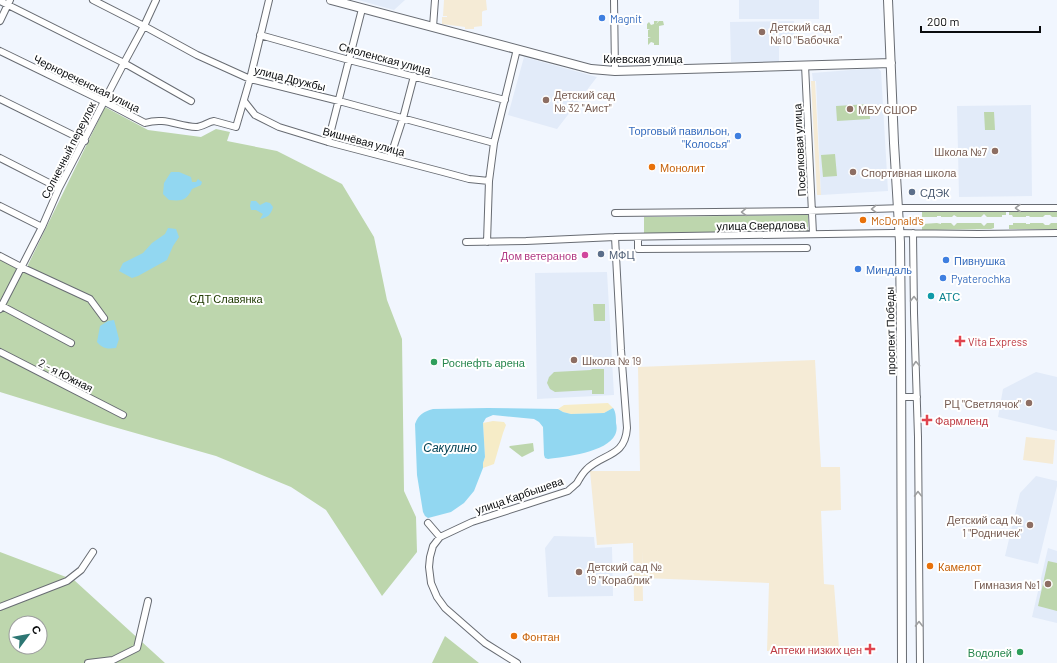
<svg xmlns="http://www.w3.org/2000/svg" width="1057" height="663" viewBox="0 0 1057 663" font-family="Barlow,sans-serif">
<rect width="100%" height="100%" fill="#f1f6fe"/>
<!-- industrial -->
<path fill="#f5ebd6" d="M444,0H486L487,10L483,11L482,12V26L474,27V29H465V27L442,24V17H447V16H443Z
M811,81H815L821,195H817Z
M815,360L821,467H840L841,510L821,511L824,584L834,585L839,648L767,651L769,583L643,578L642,551L643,601H634L633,543L597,545L590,471H640L638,367Z
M1026,437L1055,440L1053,464L1023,460Z"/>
<!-- built -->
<path fill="#e2ebf9" d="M358,0H405L394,10Z
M739,0H819V19H739Z
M794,21V43H785L779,47V62H731L730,22Z
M524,57L597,77L557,129L508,115Z
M877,68L881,71L888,191L821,195L816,81H813L812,73Z
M1031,105L1032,196L959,197L957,106Z
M607,272L614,395L537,399L535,273Z
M1036,372L1057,377V431L998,417L1003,389Z
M1036,476L1057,481V486L1038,564L1005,556L1020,493Z
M554,536L594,537L595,548L612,547L613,596L548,597L545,548Z
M1048,548L1057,551V623L1032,617Z"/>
<!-- green -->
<path fill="#bdd6ad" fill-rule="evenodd" d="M654,21H658L656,24L659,21H663L664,25L659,26V45H654V43L651,42L648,45V38H651L648,37V30L650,29H647V24L649,22L651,25L654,24Z
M869,104L870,119L837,121L836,106Z
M105,107L148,130L201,137L216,129L230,132L227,141L277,151L342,184L374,237L387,300L402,339L404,491L416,517L417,552L382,596L326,510L291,487L216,456L107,425L0,392V256L26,269Z
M984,112H994L995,130H985Z
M835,154L837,176L823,177L821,155Z
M922,210H1006V215H1002V217H987L984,214L981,217H957L954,215L952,217H941V216H937V217H922Z
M1009,210H1057V217H1052L1050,215H1045L1043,217H1030L1029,216H1026V217H1013L1012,215H1009Z
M808,215V231L644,234V217Z
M937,223L941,224V223H951L954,226L957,223H981L984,226L987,223H994V228L991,229L922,230V224Z
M1013,223H1026V224H1030V223H1043L1045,225H1049L1051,223H1057V229H1009V225H1013Z
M593,304H605V321H594Z
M592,369H604V394H592V390L555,392L550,389L547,383L549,377L554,372L591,370Z
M533,443L534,451L522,457L509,447L510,446Z
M0,552L74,580L165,663H0ZM16,623H40V647H16Z
M1048,561L1057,563V611L1038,606Z
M445,636L479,663H432Z"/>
<!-- sand -->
<path fill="#f6ecc7" d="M608,403L613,408L604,413L571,414L563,412L558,409L564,405Z
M493,421L504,422L506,425L503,433L494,464L483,468V463L485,457L483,423Z"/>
<!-- water -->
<path fill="#92d7f1" d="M171,172H179L191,177L192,182H196L198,179L202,182L201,185L192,189C186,201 182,201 169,200L163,194L164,183Z
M251,201H256L260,205L266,202L270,203L273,207C271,215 267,218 260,219L263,214L256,210H251L250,206Z
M168,228L176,229L179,237L173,246L167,260L138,276L132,278L119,271L123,263L143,253L152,243L165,234Z
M114,320L119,339L116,348C108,349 103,349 97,342L100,326L108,321Z
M488,408L558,409L563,412L571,414L604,413L613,408C616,412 616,418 616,423C617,427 617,431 615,435C607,452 565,457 548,459L545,458L544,455L543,427L539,422L534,419L493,415L486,418L483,423L485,457L483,463V468L474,491L464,503L451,512L432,517L428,518L425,516L423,512L417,475L415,424C419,414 423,412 433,409Z"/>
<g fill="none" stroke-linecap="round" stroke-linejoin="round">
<defs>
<path id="minor" d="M93,0L144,26L197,55L250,79L339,101L494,143
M614,0L615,71
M0,1L124,63L191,101
M0,21L10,0
M433,27L435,0
M260,35L349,60L505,100
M0,51L107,103L145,123C165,117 177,126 196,127C202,127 208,122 214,121L236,127L250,79L269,0
M805,65L813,234
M0,99L85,141
M244,101L255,115L279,127L328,142L443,172L469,179L489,181
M328,142L362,9
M0,158L59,188
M390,158L403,118L414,76
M0,206L42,227
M615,213L807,211L904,208H1057
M913,233L914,313L918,437L920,663
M638,237V249L807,248
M466,242L526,241L615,237L892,233L978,234L1057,233
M487,242L489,181L494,143L517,49
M0,256L21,267L90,299L104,318
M0,305L71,343
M0,309L42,227L59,188L124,63L144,26L156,0
M0,352L123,415
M901,397H917
M428,523L440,537
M0,607L67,581L81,570L93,552
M88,663L113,660L137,648L148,601
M517,663L485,643L445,608L437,597L431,583L429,567L430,557L433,546L440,537L457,529L472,522L568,491C571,488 574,486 577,483C580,478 582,474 586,470C602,453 625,458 627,428L621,350L615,237"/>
<path id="major" d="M331,0L591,69L615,71L891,63
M888,0L894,143L900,242L901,338L902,663"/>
</defs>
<!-- minor casing -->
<use href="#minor" stroke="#686c73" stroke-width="8"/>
<!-- major casing -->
<use href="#major" stroke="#686c73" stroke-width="10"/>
<!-- minor -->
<use href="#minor" stroke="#fff" stroke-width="6"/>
<!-- major -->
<use href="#major" stroke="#fff" stroke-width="8"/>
</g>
<!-- one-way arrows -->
<defs><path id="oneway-chevron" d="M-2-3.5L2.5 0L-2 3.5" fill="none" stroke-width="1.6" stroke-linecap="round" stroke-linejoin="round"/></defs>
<g stroke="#9d9e9f">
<use href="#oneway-chevron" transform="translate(1018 208) rotate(180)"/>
<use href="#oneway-chevron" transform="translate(874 209) rotate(178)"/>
<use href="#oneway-chevron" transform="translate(744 212) rotate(179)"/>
<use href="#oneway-chevron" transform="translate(914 299) rotate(-90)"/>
<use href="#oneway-chevron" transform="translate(916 364) rotate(-93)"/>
<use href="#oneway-chevron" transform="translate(918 494) rotate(-91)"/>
<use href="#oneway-chevron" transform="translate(919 624) rotate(-90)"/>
</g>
<!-- markers -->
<g fill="#3f7fe0" stroke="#fff" stroke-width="1.5">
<circle cx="602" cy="18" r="4"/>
<circle cx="738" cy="136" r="4"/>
<circle cx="946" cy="260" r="4"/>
<circle cx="858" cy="269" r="4"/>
<circle cx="943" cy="278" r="4"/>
</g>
<g fill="#8d6e63" stroke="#fff" stroke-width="1.5">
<circle cx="762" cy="32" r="4"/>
<circle cx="546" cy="100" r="4"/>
<circle cx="850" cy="109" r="4"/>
<circle cx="995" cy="151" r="4"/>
<circle cx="853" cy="172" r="4"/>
<circle cx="574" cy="360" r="4"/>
<circle cx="1029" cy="403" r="4"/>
<circle cx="1030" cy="525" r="4"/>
<circle cx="579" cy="572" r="4"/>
<circle cx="1048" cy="584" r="4"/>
</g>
<g fill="#e8710a" stroke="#fff" stroke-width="1.5">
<circle cx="652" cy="167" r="4"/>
<circle cx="863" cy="220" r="4"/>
<circle cx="930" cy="566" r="4"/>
<circle cx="514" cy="636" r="4"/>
</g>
<g fill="#5c6f8a" stroke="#fff" stroke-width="1.5">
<circle cx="912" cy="192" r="4"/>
<circle cx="601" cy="254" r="4"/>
</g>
<circle fill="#d1479c" stroke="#fff" stroke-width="1.5" cx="585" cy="255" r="4"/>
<circle fill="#0f9aa8" stroke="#fff" stroke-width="1.5" cx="931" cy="296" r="4"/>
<g fill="#e0444e" stroke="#fff" stroke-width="1.5">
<path d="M958 335h4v4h4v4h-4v4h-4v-4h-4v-4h4z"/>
<path d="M925 414h4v4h4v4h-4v4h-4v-4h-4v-4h4z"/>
<path d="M868 643h4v4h4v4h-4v4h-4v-4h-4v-4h4z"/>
</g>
<g fill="#2e9e5b" stroke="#fff" stroke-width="1.5">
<circle cx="434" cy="362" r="4"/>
<circle cx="1020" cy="652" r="4"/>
</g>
<g text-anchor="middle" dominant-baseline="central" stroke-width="4" stroke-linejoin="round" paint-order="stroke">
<!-- shop labels -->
<g font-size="11" fill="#366cbe" stroke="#fff" text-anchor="start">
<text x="610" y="18">Magnit</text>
<text x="730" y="130" text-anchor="end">Торговый павильон,<tspan x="730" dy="13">"Колосья"</tspan></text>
<text x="954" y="260">Пивнушка</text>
<text x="866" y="269">Миндаль</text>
<text x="951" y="278">Pyaterochka</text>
</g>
<!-- education labels -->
<g font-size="11" fill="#785e54" stroke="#fff" text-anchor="start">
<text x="770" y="26">Детский сад<tspan x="770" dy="13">№10 "Бабочка"</tspan></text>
<text x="554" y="94">Детский сад<tspan x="554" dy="13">№ 32 "Аист"</tspan></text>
<text x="858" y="109">МБУ СШОР</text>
<text x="987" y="151" text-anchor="end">Школа №7</text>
<text x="861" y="172">Спортивная школа</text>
<text x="582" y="360">Школа № 19</text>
<text x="1021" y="403" text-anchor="end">РЦ "Светлячок"</text>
<text x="1022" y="519" text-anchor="end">Детский сад №<tspan x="1022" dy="13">1 "Родничек"</tspan></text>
<text x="587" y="566">Детский сад №<tspan x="587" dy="13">19 "Кораблик"</tspan></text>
<text x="1040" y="584" text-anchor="end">Гимназия №1</text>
</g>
<!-- street labels -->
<g font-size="11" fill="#0a0c0e" stroke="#fff">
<text transform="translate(385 58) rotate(15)">Смоленская улица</text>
<text x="643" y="58">Киевская улица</text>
<text transform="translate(290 78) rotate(14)">улица Дружбы</text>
<text transform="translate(87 83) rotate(26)">Чернореченская улица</text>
<text transform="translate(364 141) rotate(15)">Вишнёвая улица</text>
<text transform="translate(68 150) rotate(-63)">Солнечный переулок</text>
<text transform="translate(799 150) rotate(-93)">Поселковая улица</text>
<text transform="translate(761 225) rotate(-1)">улица Свердлова</text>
<text transform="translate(890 331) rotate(-91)">проспект Победы</text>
<text transform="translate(66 375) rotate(27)">2 - я Южная</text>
<text transform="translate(519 495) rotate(-19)">улица Карбышева</text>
</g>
<!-- food labels -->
<g font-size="11" fill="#c56008" stroke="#fff" text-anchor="start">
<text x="660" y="167">Монолит</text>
<text x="871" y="220">McDonald's</text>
<text x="938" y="566">Камелот</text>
<text x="522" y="636">Фонтан</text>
</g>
<!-- service labels -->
<g font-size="11" fill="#4e5e75" stroke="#fff" text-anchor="start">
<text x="920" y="192">СДЭК</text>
<text x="609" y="254">МФЦ</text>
</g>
<!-- hotel labels -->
<g font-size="11" fill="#b23c85" stroke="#fff" text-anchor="end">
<text x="577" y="255">Дом ветеранов</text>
</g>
<!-- culture labels -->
<g font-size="11" fill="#0d838f" stroke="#fff" text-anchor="start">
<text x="939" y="296">АТС</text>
</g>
<!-- park labels -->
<g font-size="11" fill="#203b03" stroke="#fff">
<text x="226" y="298">СДТ Славянка</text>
</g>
<!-- health labels -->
<g font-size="11" fill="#be3a42" stroke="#fff" text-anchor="start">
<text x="968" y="341">Vita Express</text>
<text x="935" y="420">Фармленд</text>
<text x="862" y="649" text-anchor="end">Аптеки низких цен</text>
</g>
<!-- leisure labels -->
<g font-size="11" fill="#27864d" stroke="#fff" text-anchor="start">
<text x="442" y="362">Роснефть арена</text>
<text x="1012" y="652" text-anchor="end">Водолей</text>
</g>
<!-- water labels -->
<g font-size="12" font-style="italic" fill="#024153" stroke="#fff">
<text x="450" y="447">Сакулино</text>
</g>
</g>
<!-- north arrow -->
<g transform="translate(28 635) rotate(58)"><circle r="19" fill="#ffffff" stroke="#9d9e9f"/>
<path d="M0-3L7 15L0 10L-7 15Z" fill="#2d7673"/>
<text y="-6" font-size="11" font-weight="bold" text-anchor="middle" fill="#0a0c0e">С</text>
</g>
<!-- scale -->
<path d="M921 26v6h119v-6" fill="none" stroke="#0a0c0e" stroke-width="2"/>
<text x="927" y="26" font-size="12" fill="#0a0c0e" stroke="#ffffff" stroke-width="3" paint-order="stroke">200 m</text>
</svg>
